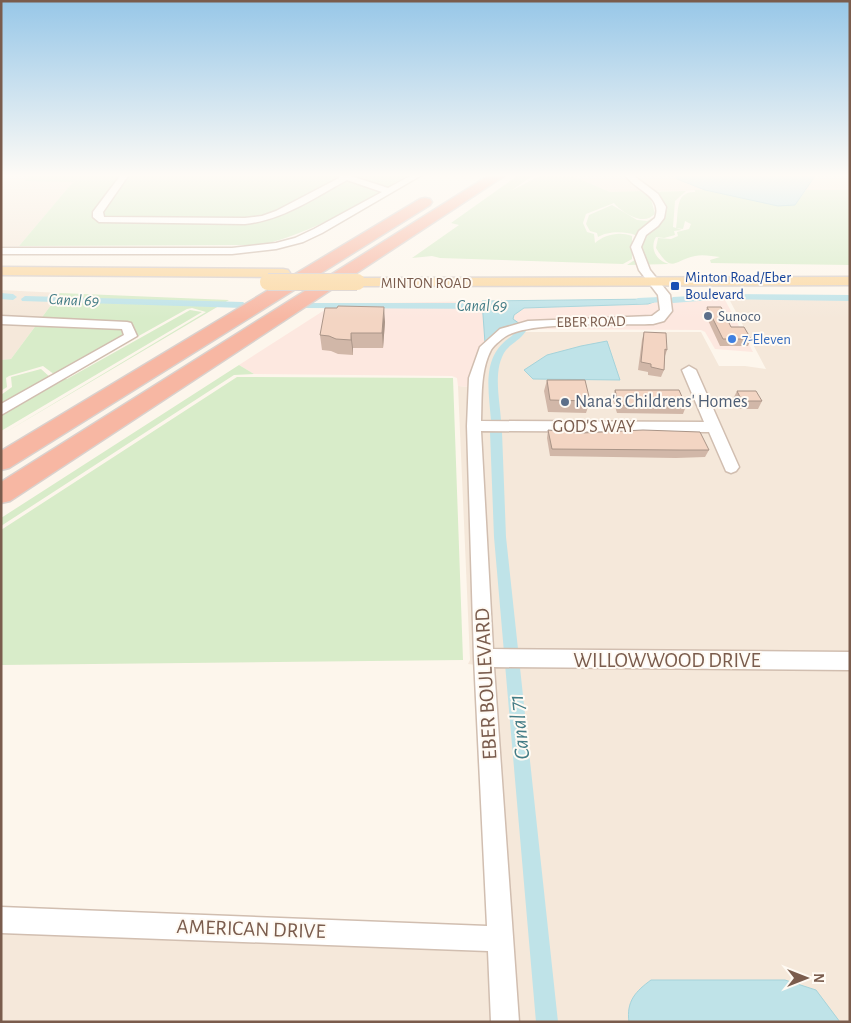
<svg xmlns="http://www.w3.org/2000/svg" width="851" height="1023" viewBox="0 0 851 1023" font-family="'Alegreya Sans',sans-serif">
<rect width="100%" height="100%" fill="#fdf6ec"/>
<!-- residential -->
<path fill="#f5e8da" d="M1,176H29L26,181H74L19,246H1Z
M539,176H850V190H705L610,192L575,177Z
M1,290L60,293L11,359L1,360Z
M728,297L850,298V1022H505L474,426L486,347L504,332H701L719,366H745L766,369Z
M458,386L470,387L476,665L468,664L470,660Z
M1,911L489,926L493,1022H1Z"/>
<!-- commercial -->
<path fill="#fde8e0" d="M724,298L753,352L715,349L705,332L701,330L524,329L571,324H643L671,312L673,306L670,299Z
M653,299H661V309L655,316L641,319H569L520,324L513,319L514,315L524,308L648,304L654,302Z
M482,301L485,343L479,348L470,387L458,386L457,378L452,376L254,374L239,365L334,304Z"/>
<!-- green -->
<path fill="#d8ecc9" d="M29,176H406C360,204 313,233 261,245L19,246L73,182L25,181Z
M517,176H532L511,191L539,176L575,177L610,192L643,191L651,199L655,214C651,217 648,219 643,219C635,220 618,209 614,203L586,214L583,223L587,232L594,234L595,243C604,235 619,231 632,236V259L623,264L440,258L432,256L412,258L459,225L451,223Z
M695,190H705L795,205L806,190H850V265L711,263L710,260L720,257C712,256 702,254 695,256C673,261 672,274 656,248L658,238L671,239L678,236L677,232L689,229L691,224L685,221L683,229L676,228C679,214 674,191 695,192Z
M686,191L675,201L673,227L682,230L674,231L675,235L664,238L656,237C649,249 657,261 669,264L627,265L636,259L635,235C625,231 607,231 598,237L597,233L590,231L586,224L589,215L612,205L637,220L647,221L659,215L655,199L648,192Z
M60,293L229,300L1,435L206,312L192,308L187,309L67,376L55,375L43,366L9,376L6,378L7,387L1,391V360L11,359Z
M190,310L202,312L1,431V395L12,387L11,377L41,369L51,378L67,379Z
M239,365L254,374L234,375L1,526V518Z
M237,377L453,378L463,660L1,665V530Z"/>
<!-- water -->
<path fill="#bfe3e8" stroke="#a5d3da" d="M675,176H815L795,205L778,206L705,190L677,179Z
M653,299L654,302L648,304L524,308L514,315L513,319L520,324L485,343L482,301Z
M607,341L620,380L533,379L524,370L547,355L581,346Z
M651,980H785L816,990L840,1022H629C626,1001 636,991 651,980Z"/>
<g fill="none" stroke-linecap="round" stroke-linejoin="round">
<!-- canal -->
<path fill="#bfe3e8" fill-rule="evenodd" d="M1,293L13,294L17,297L13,300L1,299Z
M722,294L850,295V301L719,299V295Z
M709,295L712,296V300L673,303L669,300L673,297Z
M25,296L243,302L247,305L243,308L22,301L21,299Z
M659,297L663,300L662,302L638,304L634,301L638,298Z
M306,303H498L502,306L498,309L303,308L302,306Z
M521,328L526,331C520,340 512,343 506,350C492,369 500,400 501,421L496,425L491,421C489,391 481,358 509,338C514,335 516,330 521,328Z
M496,428L502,432L506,537L558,1022H536L494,537L490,432Z"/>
<defs>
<path id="minor" d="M120,176H128L103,212L104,217L245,218L262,216L276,211L339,178L338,176H351L388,188L410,176H420L322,233L303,242L276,249L232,254H1V248H232L276,243L295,238L314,229L382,192L347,180C314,198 283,220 245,224L99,222L93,217V212Z
M626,176H634L658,194L666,207L664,218L658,226L646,235L641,247L650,270L670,295L672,311L664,321L653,324C621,325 534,321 508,335C504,337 494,345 491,350C480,371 482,398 481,421L704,422L682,370L689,366L696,370L739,467L736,471L731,473L726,471L709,432L481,431L493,649L850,652V670L494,667L519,1022H491L488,951L1,933V907L487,926L474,658L467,426L469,378L480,347L500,329L528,321L652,316L660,310L658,295L639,270L631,247L639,231L655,218C663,196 636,191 626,176Z
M1,316L127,322L131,323L137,336L1,415V404L124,335L122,329L1,324Z"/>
<path id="major" d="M1,267L283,269L288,270L290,273L288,276L283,277L1,275Z
M850,277V285L357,286L352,285L350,282L352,279L357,278Z"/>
<path id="highway" d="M488,176H504L10,501L1,503V482Z
M425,198L430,199L432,202L430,205L9,468L1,470V451L420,199Z"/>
</defs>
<!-- minor casing -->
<use href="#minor" stroke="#d1beb0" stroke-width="3"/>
<!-- major casing -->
<use href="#major" stroke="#dad1cd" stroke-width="3"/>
<!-- highway casing -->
<use href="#highway" stroke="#dad1cd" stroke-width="3"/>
<!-- minor -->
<use href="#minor" fill="#fff" fill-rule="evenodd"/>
<!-- major -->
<use href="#major" fill="#fbd9a5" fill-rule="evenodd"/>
<!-- highway -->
<use href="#highway" fill="#f7b7a3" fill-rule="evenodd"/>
<defs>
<path id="major-bridge" d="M268,282H357"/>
</defs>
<!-- major-bridge casing -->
<use href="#major-bridge" stroke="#dad1cd" stroke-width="18" stroke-linecap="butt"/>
<!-- major-bridge -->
<use href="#major-bridge" stroke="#fbd9a5" stroke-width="16"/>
</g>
<!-- wall -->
<path fill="#d1b7a8" d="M707,307L731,327L751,339L748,346H720L705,314Z
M385,322L383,348H353V355L338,354L331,351L322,350L320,335Z
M644,332L667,350L665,356L664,370L661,377L648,375V372L638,370L642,340Z
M547,380L590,401L586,413L548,412L544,391Z
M615,390L686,406L683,414L617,413L612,397Z
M737,391L762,401L758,409H738L733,399Z
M548,430L709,450L705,457L676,458L550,456L547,438Z"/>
<!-- shaded-wall -->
<path fill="#aa9588" d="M384,307L385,322L383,348L382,333Z
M351,333L353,348V355L351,340Z"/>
<!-- building -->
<path fill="#f3d5c3" stroke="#aa9588" d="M338,306L384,307L382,333H351V340L336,339L329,336L320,335L325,308H337Z
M707,307H721L731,327H744L751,339H723Z
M644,332L666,333L667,350L665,349L664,370L651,367V364L641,362Z
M547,380H585L590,401L550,400Z
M615,390H679L686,406L619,405Z
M737,391H756L762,401H742Z
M548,430L582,433L643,430L700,432L709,450H680L552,449Z"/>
<!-- sky -->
<linearGradient id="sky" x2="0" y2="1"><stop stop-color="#97c7e8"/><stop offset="0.55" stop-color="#fefbf6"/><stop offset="1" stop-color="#fefbf6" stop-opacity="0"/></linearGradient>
<rect width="851" height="319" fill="url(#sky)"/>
<!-- markers -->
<rect fill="#1a4fb4" stroke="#fffaf3" stroke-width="2" x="670" y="281" width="10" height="10" rx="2.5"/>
<g fill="#5c6f8a" stroke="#fffaf3" stroke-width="2">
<circle cx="708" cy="316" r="5"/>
<circle cx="565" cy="402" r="5"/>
</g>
<circle fill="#3f7fe0" stroke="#fffaf3" stroke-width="2" cx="732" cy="339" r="5"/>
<g text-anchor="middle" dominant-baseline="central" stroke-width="4" stroke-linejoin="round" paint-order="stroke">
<!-- far-transit labels -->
<g font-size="15" fill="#164399" stroke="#fffaf3" text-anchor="start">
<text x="685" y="277">Minton Road/Eber<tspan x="685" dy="17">Boulevard</tspan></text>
</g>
<!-- far-street labels -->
<g font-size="15" fill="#7a5c4d" stroke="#fffaf3">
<text x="426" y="283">MINTON ROAD</text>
<text transform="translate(591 322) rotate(-1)">EBER ROAD</text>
</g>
<!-- far-service labels -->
<g font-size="15" fill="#4e5e75" stroke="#fffaf3" text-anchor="start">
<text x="718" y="316">Sunoco</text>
</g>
<!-- far-shop labels -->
<g font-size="15" fill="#366cbe" stroke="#fffaf3" text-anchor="start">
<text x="742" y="339">7-Eleven</text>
</g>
<!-- far-water labels -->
<g font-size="16" font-style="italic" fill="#437c86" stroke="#fffaf3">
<text transform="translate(74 300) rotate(2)">Canal 69</text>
<text x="482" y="306">Canal 69</text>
</g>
<!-- service labels -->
<g font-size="18" fill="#4e5e75" stroke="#fffaf3" text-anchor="start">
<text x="575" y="402">Nana's Childrens' Homes</text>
</g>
<!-- street labels -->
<g font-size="18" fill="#7a5c4d" stroke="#fffaf3">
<text x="594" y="427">GOD'S WAY</text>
</g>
<!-- near-street labels -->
<g font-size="21" fill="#7a5c4d" stroke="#fffaf3">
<text x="667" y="660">WILLOWWOOD DRIVE</text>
<text transform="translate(486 684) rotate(-93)">EBER BOULEVARD</text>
<text transform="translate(251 929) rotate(2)">AMERICAN DRIVE</text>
</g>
<!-- near-water labels -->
<g font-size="22" font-style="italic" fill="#437c86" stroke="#fffaf3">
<text transform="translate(519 727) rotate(-96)">Canal 71</text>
</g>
</g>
<!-- border -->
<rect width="851" height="1023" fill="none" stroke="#7a5c4d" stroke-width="5"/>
<!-- north arrow -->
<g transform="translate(806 978) rotate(90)" stroke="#fffaf3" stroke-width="4" paint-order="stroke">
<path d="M0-4L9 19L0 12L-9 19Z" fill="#7a5c4d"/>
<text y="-8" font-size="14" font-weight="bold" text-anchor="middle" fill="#7a5c4d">N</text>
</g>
</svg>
